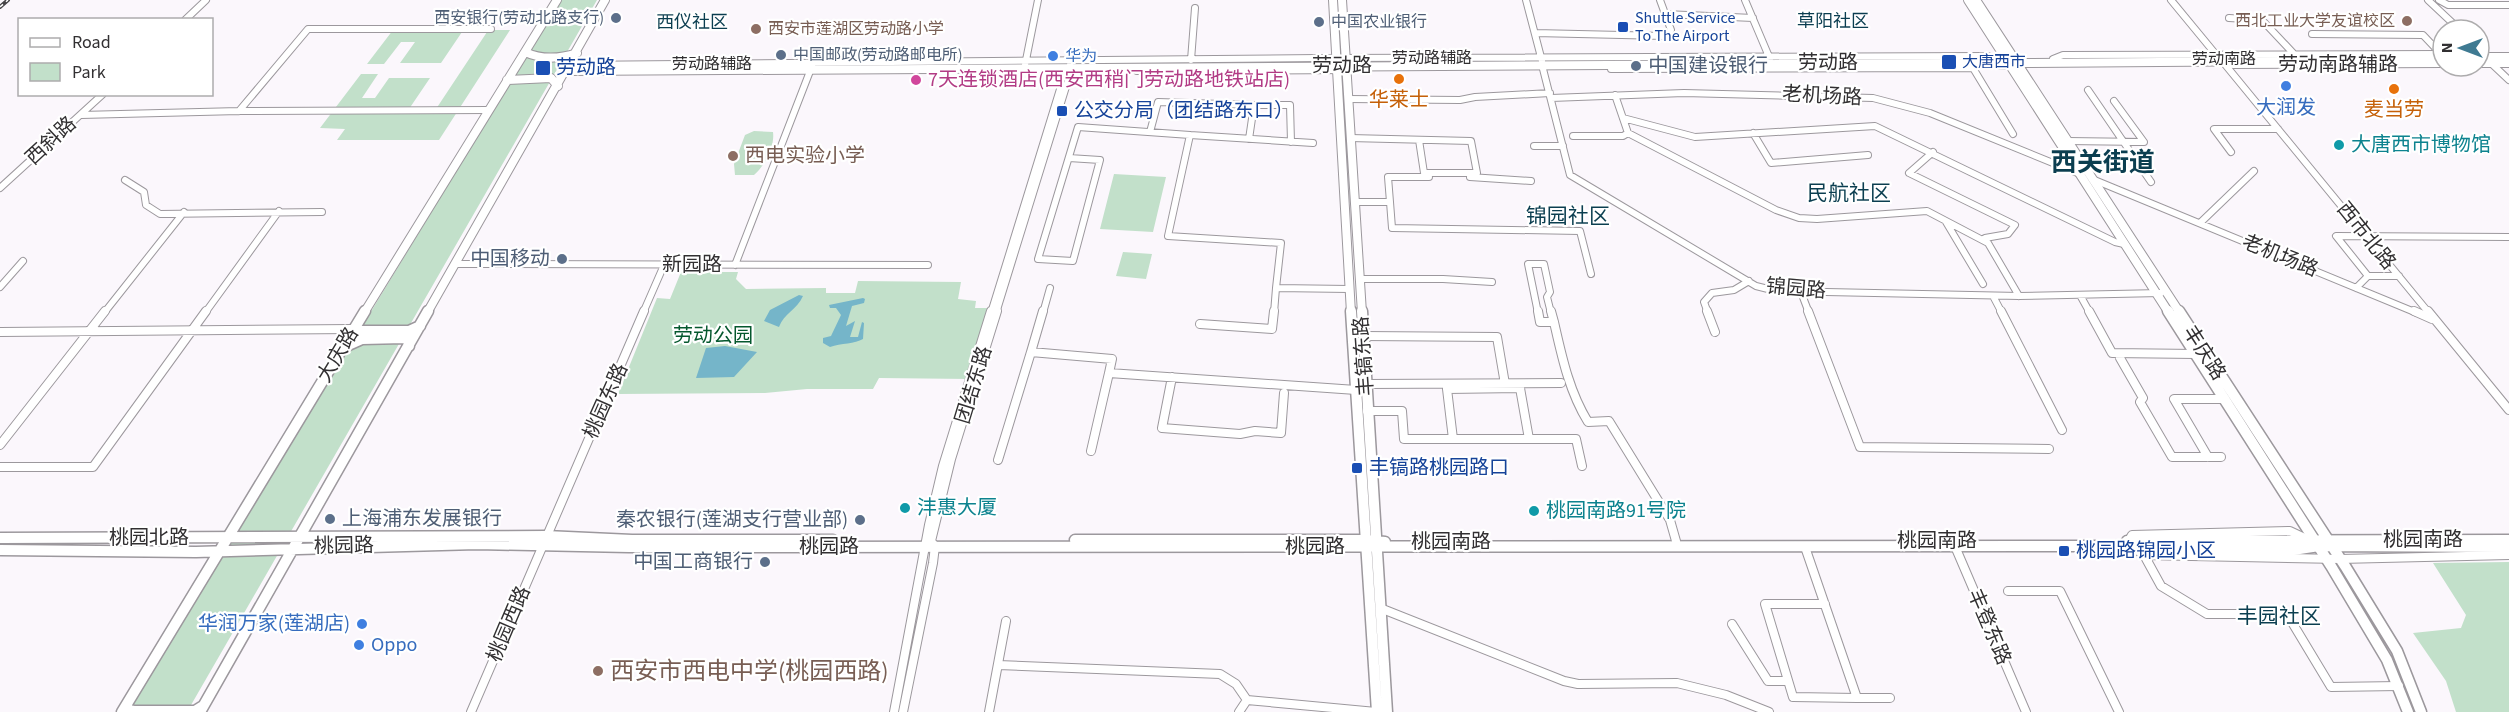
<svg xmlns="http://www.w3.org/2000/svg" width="2509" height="712" viewBox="0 0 2509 712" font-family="'Source Sans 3','Noto Sans SC',sans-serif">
<rect width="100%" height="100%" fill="#fbf7fc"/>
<!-- green -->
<path fill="#c2e0ca" d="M560,0H597L187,712H128Z
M393,30H510L439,140H337L345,129L320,128L361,74H378L362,98H375L389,78H430L409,109H436L487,32H462L441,63H400L415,42H401L384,64H367Z
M754,131L773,132C775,147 765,165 754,175H735L734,164L745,135Z
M1114,174L1166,177L1153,232L1100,229Z
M1123,252L1152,254L1146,279L1116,276Z
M681,272H738L736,279L746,289L826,288V293H855L858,281L961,282L958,299L976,301L975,308H987L969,379L879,378L873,389H807L765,393L618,394L657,298L670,299Z
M2509,562V712H2456L2446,681L2413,633L2461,628L2466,615L2433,563Z"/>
<!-- water -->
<path fill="#75b5c9" d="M799,295L803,296C797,310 784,313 779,327L764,321L770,310Z
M863,298L865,299L864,303L852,306L846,326L855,321L850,337H858L862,322L864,323L863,339C855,344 841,343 830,347L823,343V338L831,336L841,315L836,308H830L829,305Z
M725,346L757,352L734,377L696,378L706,348Z"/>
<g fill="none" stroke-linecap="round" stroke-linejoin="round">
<defs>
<path id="minor-far1" d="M1526,0L1542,61
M1745,0L1770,59
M2171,0L2218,57
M2428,0L2460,30
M2439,0L2448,5H2509
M1665,14L1753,18
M2229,18L2262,20L2295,55
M185,20L206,0
M1535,33L1665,36L1671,30L1660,0
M2312,34L2423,35L2441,54
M2479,49L2488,57
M2053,59L2063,55L2443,54
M1191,60L1195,8
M2223,62L2429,313
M2479,64H2509
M2492,64L2509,80
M570,65L1319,58L1988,56
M1025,65L1038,0
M1542,65L1570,175L1756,286L1776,291L2019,296L2161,293
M2233,65L2443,64
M1973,68L2013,134
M1611,69L1973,68L1980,65
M1137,71L1351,70
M2088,90L2151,182
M1615,95L1628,133L1776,210L1799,218L1817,219L1927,211L1988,243L2019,296
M1551,98L1684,93L1873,98L1930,113L2080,174
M1348,99L1460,100L1475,97L1550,93
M1254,105H1290L1291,142
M239,111L308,29H491
M81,115L239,111L489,110
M1623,118L1695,137L1875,126L2115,242L2124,244
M1150,132L1158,102L1254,105L1249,139
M1753,133L1771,163L1868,155
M1573,136H1623L1628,133
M1350,138L1471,141L1477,173H1424L1419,140
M2067,141L2144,142L2114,101
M1534,146H1563
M1933,152L1909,173L2015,225L2008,234L1985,238L1988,243
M2231,152L2214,129H2278
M1069,158L1100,160L1073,261L1038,259L1078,127L1190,135
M1470,177L1531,181
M2092,179L2417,313
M125,180L144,192L146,205L160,214L322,212
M0,188L103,94
M1354,202H1390L1388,177H1429
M1390,202L1392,228L1580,231L1591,274
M1946,222L1983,284
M2200,223L2254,171
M456,264L928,265
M735,265L812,66
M2368,276L2336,236L2509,237
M1359,279H1443L1492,282
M0,287L23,261
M1276,288L1281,243L1168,236L1190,135L1313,143
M2356,288L2368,276H2399
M1801,292L1809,313
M2080,295L2090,313
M1993,296L2002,313
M104,313L184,212
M205,313L279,211
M643,313L664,265
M991,313L1061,86
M996,313L1069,77L1070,65
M1043,313L1050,288
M1274,313L1276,288L1349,289
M1538,313L1528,264H1544L1550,292L1547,297L1551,313
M1708,313L1704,302L1712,293L1734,290L1749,281"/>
<path id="minor" d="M1538,311L1540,322H1554
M1551,311L1554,322
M1707,311L1715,332
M1808,311L1860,447L2049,449
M2001,311L2062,430
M2089,311L2112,353L2196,354
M2414,311L2432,319
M2428,311L2509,410
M1554,322C1562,357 1569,391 1588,422L1609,421L1670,520L1676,541
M1200,324L1272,329L1274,311
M0,332L354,329
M1363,336L1497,337L1505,384
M1031,352L1043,311
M2120,358L2143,398L2140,402L2172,457H2221
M1172,377L1162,428L1240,434L1255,431L1281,433L1284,393
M1366,384L1561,383
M1367,411H1402L1404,439H1576L1582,466
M1453,439L1447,389L1520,388L1529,439
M0,445L105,311
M1091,451L1109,373
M2208,457L2174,399H2225
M998,460L1031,352L1112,359L1109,373L1356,390
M0,467H93L206,311
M2128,542L2132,535L2290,531L2307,539
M1954,544L2026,712
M1805,547L1857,698H1890
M2135,549L2144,555L2340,559L2509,555
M2144,555L2161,586L2207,614H2287L2331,687L2399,686
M2008,591H2060L2119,712
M1825,604H1765L1793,697L1857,698
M1380,608L1564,681L1578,684L1677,683L1726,695L1769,712
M1732,624L1768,681H1788
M998,665L1220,674L1236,684L1247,700
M471,712L644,311
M894,712L929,525L943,466L991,311
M903,712L933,563L935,546L931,541L951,459L997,311
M989,712L1006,621
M1239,712L1247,700L1376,712"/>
<path id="major-far1" d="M1333,0L1351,313
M1342,0L1362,313
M1968,0L2169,313
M1976,0L2180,313
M525,52C542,60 559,59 577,53
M2479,57H2509
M1983,59H2021
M567,71L1958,63L2018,65L2023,63L2443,60
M507,80L551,78L558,86
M364,313L557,0
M427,313L605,0"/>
<path id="major" d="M1351,311L1377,712
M1362,311L1387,712
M2168,311L2331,566L2387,660L2408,712
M2179,311L2345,566L2397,651L2421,712
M356,326V330L360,331H409L420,326
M344,347L362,339L404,338L408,339L409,346
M0,538L546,536L632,540H833
M1075,540H1366L1385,542
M2127,541L2509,540
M0,550L196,552L477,544L629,547L2131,546L2142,549L2293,550L2319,546L2509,547
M127,705L128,710L134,711H195L203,706
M122,712L365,311
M200,712L428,311"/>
</defs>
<!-- minor-far1 casing -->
<use href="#minor-far1" stroke="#9c989d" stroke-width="8"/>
<!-- minor casing -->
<use href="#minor" stroke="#9c989d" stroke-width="10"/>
<!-- major-far1 casing -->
<use href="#major-far1" stroke="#9c989d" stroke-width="10"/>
<!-- major casing -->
<use href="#major" stroke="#9c989d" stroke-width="13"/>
<!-- minor-far1 -->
<use href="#minor-far1" stroke="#fff" stroke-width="6"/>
<!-- minor -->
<use href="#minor" stroke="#fff" stroke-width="8"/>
<!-- major-far1 -->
<use href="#major-far1" stroke="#fff" stroke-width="8"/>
<!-- major -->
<use href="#major" stroke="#fff" stroke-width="10"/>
<defs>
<path id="rail" d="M0,7L8,0"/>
</defs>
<!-- rail casing -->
<use href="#rail" stroke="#464447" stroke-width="4"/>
<!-- rail -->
<use href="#rail" stroke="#fff" stroke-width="1.5" stroke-dasharray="4" stroke-linecap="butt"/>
</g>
<!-- markers -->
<g fill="#5c6f8a" stroke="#fff" stroke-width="2">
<circle cx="616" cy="18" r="6"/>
<circle cx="1319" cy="22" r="6"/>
<circle cx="781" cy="55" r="6"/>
<circle cx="1636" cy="66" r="6"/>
<circle cx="562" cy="259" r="6"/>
<circle cx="330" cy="519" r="6"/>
<circle cx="860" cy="520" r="6"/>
<circle cx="765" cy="562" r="6"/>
</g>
<g fill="#8d6e63" stroke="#fff" stroke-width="2">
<circle cx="2407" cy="21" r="6"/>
<circle cx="756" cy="29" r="6"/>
<circle cx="733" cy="156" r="6"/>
<circle cx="598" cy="671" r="6"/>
</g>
<g fill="#1a4fb4" stroke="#fff" stroke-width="2">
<rect x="1617" y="21" width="12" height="12" rx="3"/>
<rect x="1941" y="54" width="16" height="16" rx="3"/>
<rect x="535" y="60" width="16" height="16" rx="3"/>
<rect x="1056" y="105" width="12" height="12" rx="3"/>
<rect x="1351" y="462" width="12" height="12" rx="3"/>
<rect x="2058" y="545" width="12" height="12" rx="3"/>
</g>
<g fill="#3f7fe0" stroke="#fff" stroke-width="2">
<circle cx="1053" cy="56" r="6"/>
<circle cx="2286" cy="86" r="6"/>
<circle cx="362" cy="624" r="6"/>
<circle cx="359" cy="645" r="6"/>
</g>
<g fill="#e8710a" stroke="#fff" stroke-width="2">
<circle cx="1399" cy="79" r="6"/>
<circle cx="2394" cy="89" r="6"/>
</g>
<circle fill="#d1479c" stroke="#fff" stroke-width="2" cx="916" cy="80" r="6"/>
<g fill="#0f9aa8" stroke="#fff" stroke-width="2">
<circle cx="2339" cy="145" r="6"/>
<circle cx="905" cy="508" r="6"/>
<circle cx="1534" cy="511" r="6"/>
</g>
<g text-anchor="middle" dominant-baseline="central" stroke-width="4.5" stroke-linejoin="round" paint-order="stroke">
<!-- far-service labels -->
<g font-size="16" fill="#4e5e75" stroke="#fff" text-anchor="start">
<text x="604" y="18" text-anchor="end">西安银行(劳动北路支行)</text>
<text x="1331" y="22">中国农业银行</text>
<text x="793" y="55">中国邮政(劳动路邮电所)</text>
</g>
<!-- far-transit labels -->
<g font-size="16" fill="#164399" stroke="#fff" text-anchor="start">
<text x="1635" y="18">Shuttle Service<tspan x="1635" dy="18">To The Airport</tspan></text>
<text x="1962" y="62">大唐西市</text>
</g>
<!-- far-education labels -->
<g font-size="16" fill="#785e54" stroke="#fff" text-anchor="end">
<text x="2395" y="21">西北工业大学友谊校区</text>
<text x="768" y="29" text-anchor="start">西安市莲湖区劳动路小学</text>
</g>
<!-- far-shop labels -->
<g font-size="16" fill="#366cbe" stroke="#fff" text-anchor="start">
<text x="1065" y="56">华为</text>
</g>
<!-- far-street labels -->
<g font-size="16" fill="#323032" stroke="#fff">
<text x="1432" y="58">劳动路辅路</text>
<text x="2224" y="59">劳动南路</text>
<text x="712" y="64">劳动路辅路</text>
</g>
<!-- far-neighbourhood labels -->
<g font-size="18" fill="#0b3e50" stroke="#fff">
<text x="1833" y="21">草阳社区</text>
<text x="692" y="22">西仪社区</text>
</g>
<!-- street labels -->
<g font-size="20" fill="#323032" stroke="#fff">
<text x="1828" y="63">劳动路</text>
<text x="2338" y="65">劳动南路辅路</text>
<text x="1342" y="66">劳动路</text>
<text transform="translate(1822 96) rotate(3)">老机场路</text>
<text transform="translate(51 141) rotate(-43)">西斜路</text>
<text transform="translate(2366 236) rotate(51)">西市北路</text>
<text transform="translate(2280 256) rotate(22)">老机场路</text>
<text x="692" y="265">新园路</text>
<text transform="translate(1796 289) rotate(5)">锦园路</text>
<text transform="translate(2204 353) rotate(57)">丰庆路</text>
<text transform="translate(338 355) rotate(-59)">大庆路</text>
<text transform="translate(1364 356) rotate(-94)">丰镐东路</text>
<text transform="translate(974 385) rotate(-73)">团结东路</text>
<text transform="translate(606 401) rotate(-66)">桃园东路</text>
<text x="149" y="538">桃园北路</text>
<text x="2423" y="540">桃园南路</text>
<text x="1937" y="541">桃园南路</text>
<text x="1451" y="542">桃园南路</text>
<text transform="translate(344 546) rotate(-1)">桃园路</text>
<text x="829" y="547">桃园路</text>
<text x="1315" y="547">桃园路</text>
<text transform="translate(509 624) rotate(-67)">桃园西路</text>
<text transform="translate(1989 627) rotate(67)">丰登东路</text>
</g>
<!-- service labels -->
<g font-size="20" fill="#4e5e75" stroke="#fff" text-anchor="end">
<text x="1648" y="66" text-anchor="start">中国建设银行</text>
<text x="550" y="259">中国移动</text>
<text x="342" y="519" text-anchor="start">上海浦东发展银行</text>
<text x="848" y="520">秦农银行(莲湖支行营业部)</text>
<text x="753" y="562">中国工商银行</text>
</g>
<!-- transit labels -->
<g font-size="20" fill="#164399" stroke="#fff" text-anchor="start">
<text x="556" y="68">劳动路</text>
<text x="1074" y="111">公交分局（团结路东口）</text>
<text x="1369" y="468">丰镐路桃园路口</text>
<text x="2076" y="551">桃园路锦园小区</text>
</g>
<!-- hotel labels -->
<g font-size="20" fill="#b23c85" stroke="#fff" text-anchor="start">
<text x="928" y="80">7天连锁酒店(西安西稍门劳动路地铁站店)</text>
</g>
<!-- food labels -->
<g font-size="20" fill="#c56008" stroke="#fff">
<text x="1399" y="100">华莱士</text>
<text x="2394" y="110">麦当劳</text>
</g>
<!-- shop labels -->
<g font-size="20" fill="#366cbe" stroke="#fff">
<text x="2286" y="108">大润发</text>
<text x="350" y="624" text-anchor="end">华润万家(莲湖店)</text>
<text x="371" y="645" text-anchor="start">Oppo</text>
</g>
<!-- culture labels -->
<g font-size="20" fill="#0d838f" stroke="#fff" text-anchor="start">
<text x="2351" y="145">大唐西市博物馆</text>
<text x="917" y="508">沣惠大厦</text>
<text x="1546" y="511">桃园南路91号院</text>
</g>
<!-- education labels -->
<g font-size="20" fill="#785e54" stroke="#fff" text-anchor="start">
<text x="745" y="156">西电实验小学</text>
</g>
<!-- park labels -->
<g font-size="20" fill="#05582e" stroke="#fff">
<text x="713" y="336">劳动公园</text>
</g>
<!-- neighbourhood labels -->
<g font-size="21" fill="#0b3e50" stroke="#fff">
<text x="1849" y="193">民航社区</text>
<text x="1568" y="216">锦园社区</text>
<text x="2279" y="616">丰园社区</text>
</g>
<!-- near-education labels -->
<g font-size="24" fill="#785e54" stroke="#fff" text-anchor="start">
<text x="610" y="671">西安市西电中学(桃园西路)</text>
</g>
<!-- district labels -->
<g font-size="26" font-weight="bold" fill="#0b3e50" stroke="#fff">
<text x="2103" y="162">西关街道</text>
</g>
</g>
<!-- legend -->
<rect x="18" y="18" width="195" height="78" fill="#ffffff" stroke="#adacad" stroke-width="1.5"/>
<rect x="30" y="38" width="30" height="9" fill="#ffffff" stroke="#adacad" stroke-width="1.5"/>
<text x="72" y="48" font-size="18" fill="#323032">Road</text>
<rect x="30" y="63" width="30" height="18" fill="#c2e0ca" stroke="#adacad" stroke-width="1.5"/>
<text x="72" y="78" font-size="18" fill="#323032">Park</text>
<!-- north arrow -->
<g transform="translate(2461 48) rotate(270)"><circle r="28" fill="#ffffff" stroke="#adacad" stroke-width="1.5"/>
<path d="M0-4.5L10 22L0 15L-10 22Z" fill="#3f7a92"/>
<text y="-9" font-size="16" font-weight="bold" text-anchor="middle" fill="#323032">N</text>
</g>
</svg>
